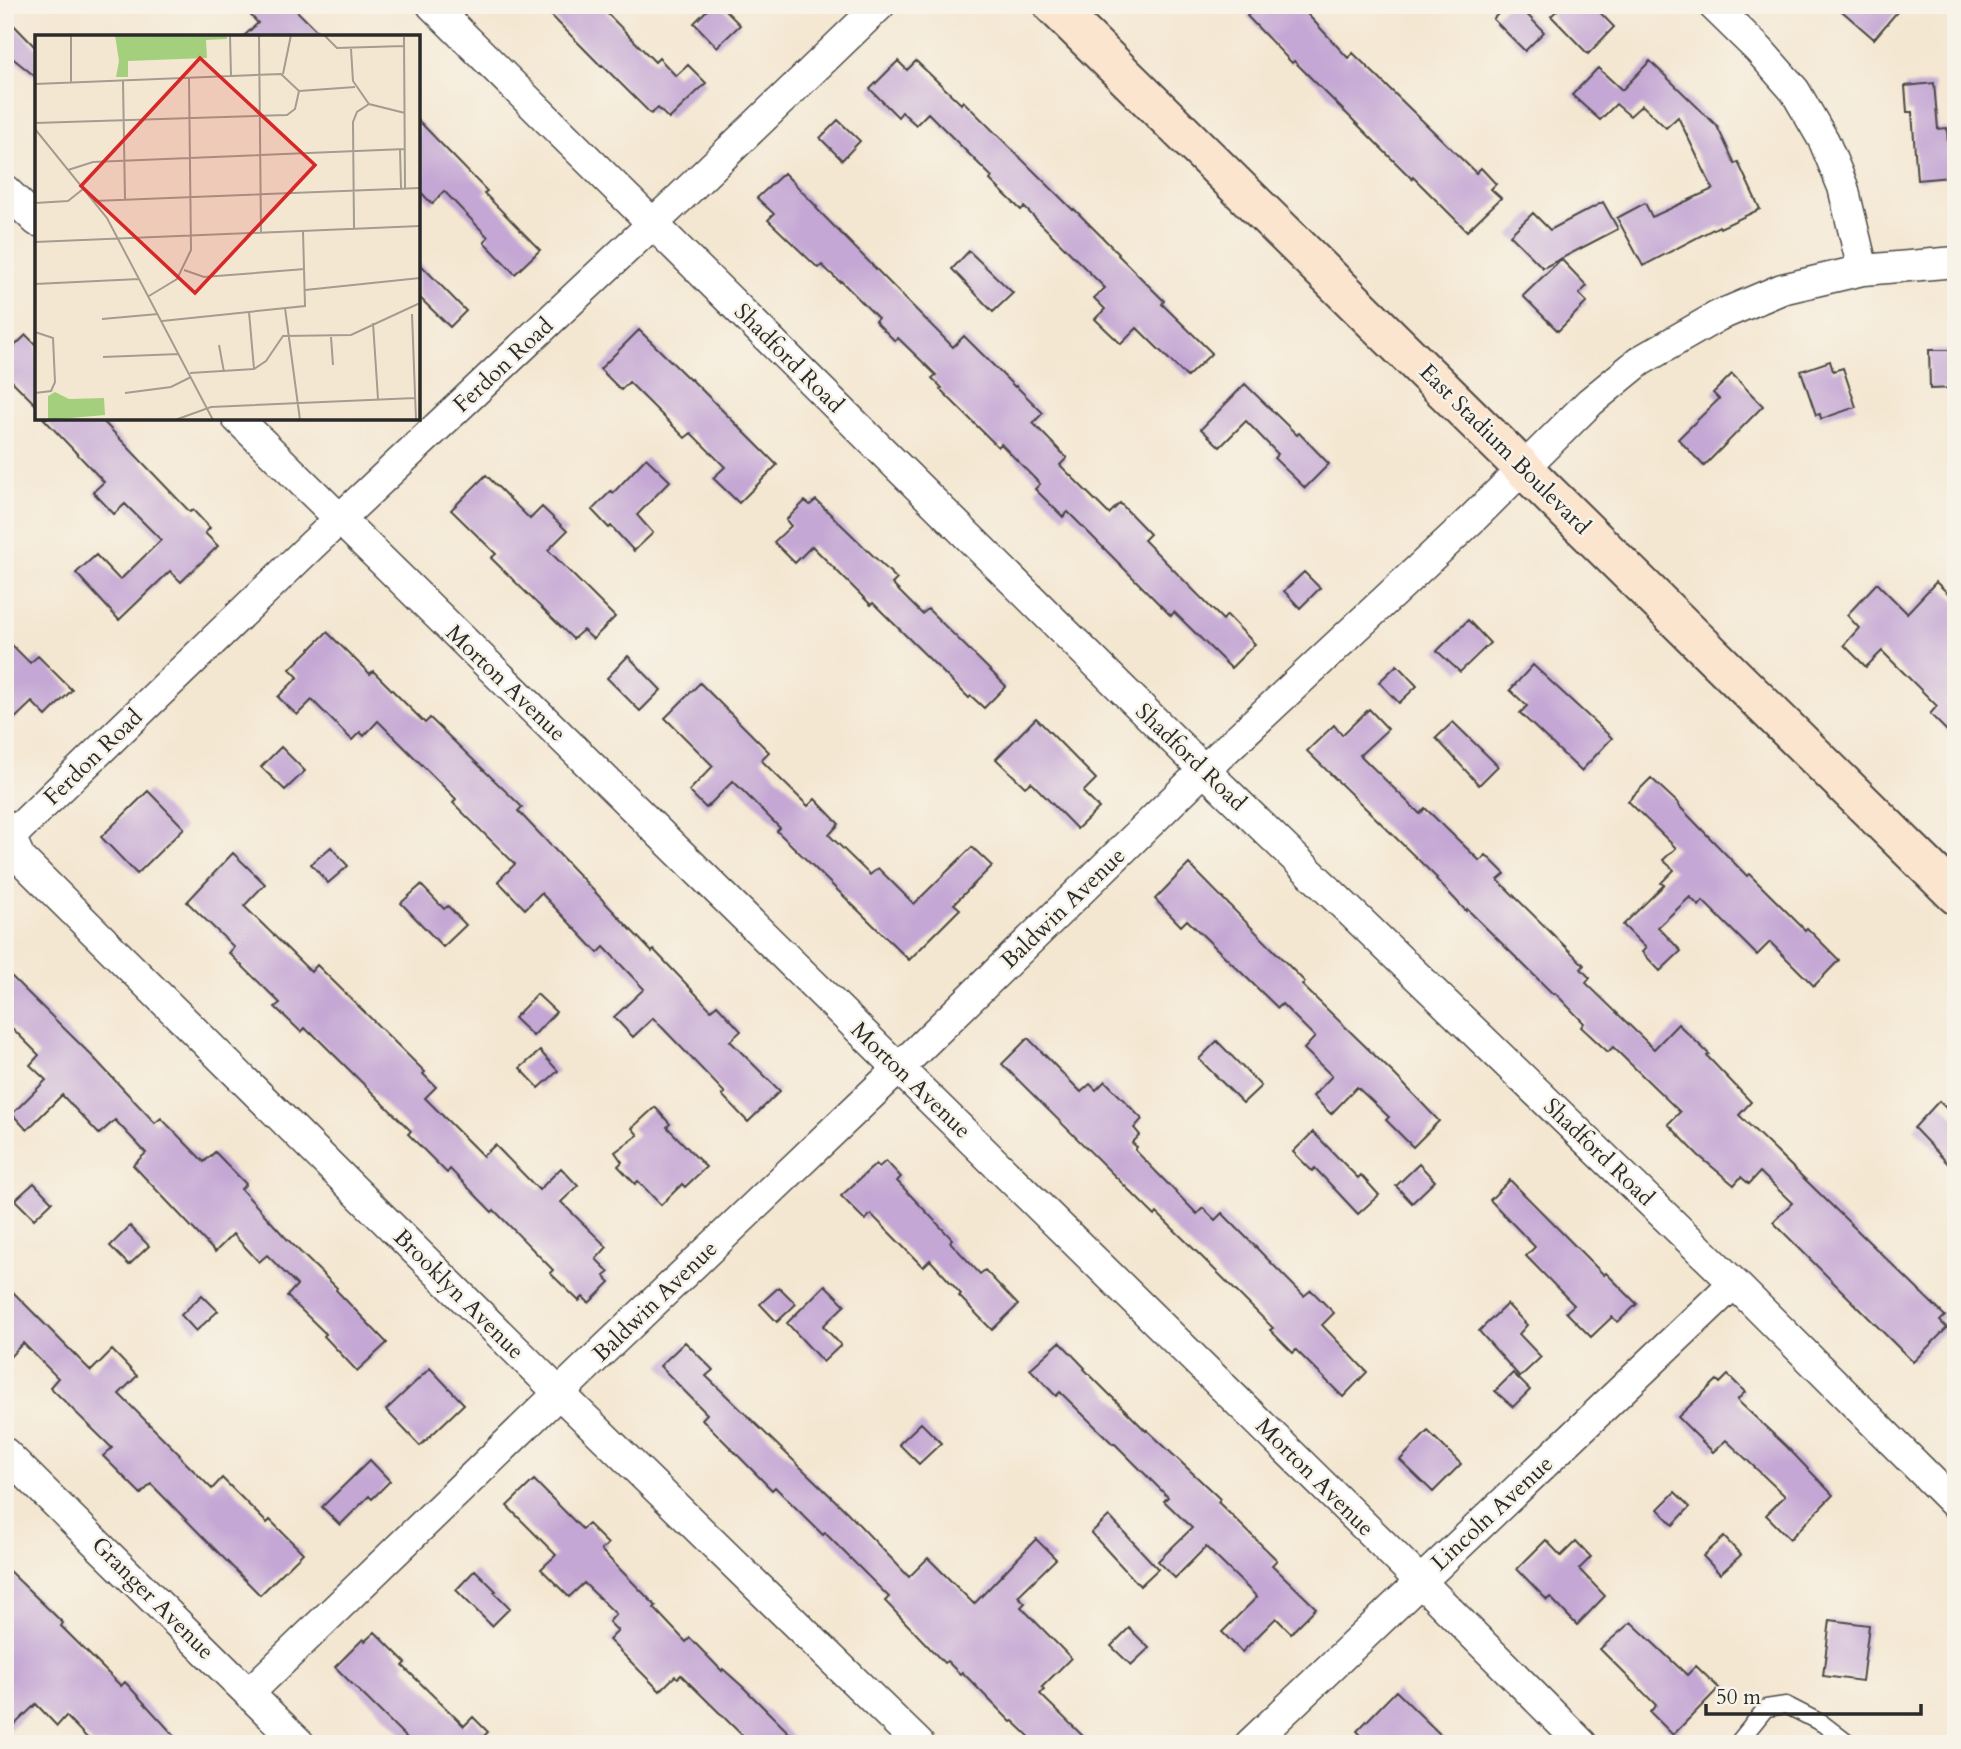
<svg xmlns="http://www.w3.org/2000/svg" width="1961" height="1749" viewBox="0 0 1961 1749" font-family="Cardo,serif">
<rect width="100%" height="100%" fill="#f7f3e8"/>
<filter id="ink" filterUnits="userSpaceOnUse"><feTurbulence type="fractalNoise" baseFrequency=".0143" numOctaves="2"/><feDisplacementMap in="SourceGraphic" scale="14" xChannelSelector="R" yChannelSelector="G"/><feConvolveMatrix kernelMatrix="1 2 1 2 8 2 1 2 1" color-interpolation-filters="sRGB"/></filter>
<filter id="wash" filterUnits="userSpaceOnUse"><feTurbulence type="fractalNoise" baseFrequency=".00686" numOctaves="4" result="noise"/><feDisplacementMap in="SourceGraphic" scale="28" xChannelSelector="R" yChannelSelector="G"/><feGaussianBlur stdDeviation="1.57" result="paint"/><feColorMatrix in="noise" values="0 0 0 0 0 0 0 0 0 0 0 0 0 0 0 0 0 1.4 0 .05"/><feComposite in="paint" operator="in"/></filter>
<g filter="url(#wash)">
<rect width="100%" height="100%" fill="#f4e7d2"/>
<g id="blocks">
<!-- building -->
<path fill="#c4a7d4" d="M241,5H291L323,37H243L258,23Z
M541,5H599L655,62L659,58L676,76L688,65L706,83L669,119L658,108L651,114L602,65L601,66Z
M712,5H720L740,25L717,47L694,23Z
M1259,5H1299L1348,58L1353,53L1476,173L1481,168L1496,184L1491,189L1501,198L1467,231L1413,177L1412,179L1294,61L1292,63L1247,16Z
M1507,5H1518L1544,32L1525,51L1493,19Z
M1563,5H1593L1614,27L1588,54L1551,16Z
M1835,5H1903L1874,39Z
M5,16L37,49V78L5,52Z
M898,61L907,70L916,61L961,104L963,101L1073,210L1074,209L1119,254L1118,255L1164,301L1162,304L1212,353L1187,377L1137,328L1121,344L1095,319L1105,309L1094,298L1105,288L1024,207L1021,210L990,180L992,177L928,113L916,125L902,112L898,117L870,89Z
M1650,61L1717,126L1735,164L1738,162L1760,209L1720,228L1719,226L1643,266L1617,218L1645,203L1652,217L1713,189L1678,117L1666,128L1642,105L1630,116L1616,104L1600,120L1572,95L1598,68L1622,90Z
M1934,83L1938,129L1947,128L1950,177L1917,180L1912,112H1907L1905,86Z
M418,120L487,191L484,193L540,250L515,274L484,242L488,237L444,191L432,204L418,189Z
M838,120L860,141L842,160L820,138Z
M784,173L817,207L816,208L953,347L964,336L1015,387L1016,386L1043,413L1033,423L1067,458L1060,465L1109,514L1120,503L1150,534L1144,540L1223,620L1227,615L1255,644L1231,668L1174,612L1171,616L1068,512L1063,517L1035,489L1040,484L1001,444L998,447L940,389L942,388L932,378L936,375L898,338L895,341L875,321L878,318L841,281L840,282L822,265L818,268L768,220L774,214L757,198Z
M1603,202L1618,229L1543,268L1510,235L1533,213L1550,230Z
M969,251L1013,293L993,312L952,269Z
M1561,259L1587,286L1579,294L1587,302L1558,331L1523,296Z
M418,262L466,311L450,327L418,296Z
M639,330L690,380L691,379L777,465L739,503L713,478L725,467L691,433L685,438L629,382L621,390L600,369Z
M26,335L37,346V406L5,374V355Z
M1929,350H1956V388L1930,389Z
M1830,361L1833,371L1843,368L1856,407L1821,419L1820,414L1816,415L1801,371Z
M1732,374L1763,406L1704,466L1678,439L1719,399L1713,393Z
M1245,384L1297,435L1299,433L1329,464L1305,488L1274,458L1278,454L1246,421L1220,447L1201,429Z
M43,418H100L190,512L193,510L210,528L205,533L218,546L181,582L170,571L119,620L76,573L96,555L119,579L122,578L161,540L125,504L114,514L93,492L104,482Z
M646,458L670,481L637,515L653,533L634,551L611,526L609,528L592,510L611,491L613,493Z
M486,475L530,519L542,507L567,531L548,550L615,617L593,639L583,630L573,639L491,558L496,554L451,510Z
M816,500L897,579L892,584L922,614L928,609L1006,686L984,708L971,696L969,698L873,603L871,605L812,546L795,563L774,542L791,526L786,520L805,501L810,505Z
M1304,572L1320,588L1300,608L1284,591Z
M1936,582L1956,601V740L1930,714L1937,706L1882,651L1866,667L1844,645L1859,628L1847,615L1877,583L1907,613Z
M1468,620L1490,643L1460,672L1437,651Z
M327,632L370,674L373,671L425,723L430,718L522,807L518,811L652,952L654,950L711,1010L717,1005L741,1031L730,1041L780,1091L748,1122L722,1095L725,1093L653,1018L633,1037L614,1017L644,989L604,947L598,953L541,893L525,909L498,881L515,864L453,803L456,799L378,721L364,736L360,732L352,740L312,700L297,715L278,697L298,677L290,669Z
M5,638L30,663L38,656L72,690L46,716L32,702L5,728Z
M628,656L661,690L640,711L607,678Z
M1397,665L1417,686L1399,703L1379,682Z
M1533,665L1612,738L1581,771L1520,713L1527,706L1510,690Z
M700,683L769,752L761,760L808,806L815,799L839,824L829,835L870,875L878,868L914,904L972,847L992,866L954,904L960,909L909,960L777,831L780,828L733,781L706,808L689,791L713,766L665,718Z
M1369,709L1388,729L1360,755L1420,814L1425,808L1480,861L1486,855L1505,874L1498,880L1584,965L1581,969L1590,978L1586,983L1654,1049L1678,1024L1709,1054L1707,1056L1751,1102L1739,1115L1945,1316L1940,1321L1947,1328L1913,1362L1773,1222L1792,1203L1760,1172L1749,1184L1741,1177L1734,1185L1698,1155L1668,1124L1680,1112L1613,1047L1608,1052L1581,1027L1584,1023L1555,993L1553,994L1467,909L1466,911L1436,879L1437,878L1307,751L1334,725L1342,735Z
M1036,718L1096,779L1083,792L1099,808L1077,829L1031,782L1025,787L996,759Z
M1453,722L1498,766L1479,785L1436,738Z
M281,747L305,771L285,790L261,767Z
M1651,778L1679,804L1678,805L1747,876L1749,874L1805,930L1807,928L1839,960L1814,986L1770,942L1757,955L1703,901L1699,906L1690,897L1658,927L1681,951L1660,971L1642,952L1646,948L1623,925L1664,885L1661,883L1674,870L1663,860L1676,848L1628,801Z
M148,791L184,828L137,874L101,837Z
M331,847L348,866L328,883L311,864Z
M233,853L265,884L244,906L311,972L317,965L425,1072L423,1074L436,1087L425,1098L483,1156L495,1145L539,1190L561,1168L578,1186L561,1202L607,1247L596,1259L609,1272L604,1276L610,1282L589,1303L583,1297L579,1301L550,1273L553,1270L494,1210L492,1212L450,1169L447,1173L408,1134L411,1131L312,1033L311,1034L305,1028L301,1032L275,1007L280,1003L229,953L234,947L187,902Z
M1189,864L1305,982L1302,985L1395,1075L1439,1121L1413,1147L1386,1120L1389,1117L1357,1087L1331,1114L1313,1096L1332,1076L1304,1049L1315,1037L1282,1004L1278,1008L1187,920L1181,926L1155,899Z
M421,885L444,909L448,906L466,925L443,947L401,903Z
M5,970L92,1056L155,1123L161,1118L204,1162L215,1152L246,1184L241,1189L285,1237L337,1288L336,1290L387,1343L357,1371L324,1336L326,1334L287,1296L297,1285L267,1255L259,1262L233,1234L215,1252L133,1165L146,1153L115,1120L99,1134L62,1095L27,1130L12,1114L46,1080L30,1065L39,1055L5,1021Z
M537,994L556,1012L533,1036L514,1018Z
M1028,1038L1081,1092L1090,1084L1096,1090L1105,1081L1142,1119L1134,1128L1140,1135L1132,1143L1137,1147L1135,1150L1197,1214L1203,1208L1215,1220L1222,1213L1304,1296L1311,1290L1334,1313L1322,1325L1367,1372L1343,1397L1296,1350L1293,1353L1270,1330L1273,1328L1204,1259L1157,1213L1155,1216L1002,1064Z
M1217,1041L1261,1086L1243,1103L1199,1059Z
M540,1051L558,1071L539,1088L520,1068Z
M1939,1101L1956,1118V1172L1914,1128Z
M655,1107L670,1124L667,1127L706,1167L685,1187L682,1184L661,1205L638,1181L635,1184L618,1166L622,1162L615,1152L638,1135L632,1128Z
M1313,1132L1358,1178L1361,1175L1379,1195L1358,1214L1315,1168L1312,1171L1293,1152Z
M886,1161L901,1177L897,1181L952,1239L950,1242L980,1274L985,1270L1018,1305L992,1330L959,1296L961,1294L930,1260L923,1267L871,1214L865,1220L841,1196L876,1164L879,1167Z
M1419,1164L1435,1181L1412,1203L1396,1186Z
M1510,1180L1604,1275L1606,1273L1637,1304L1618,1322L1612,1317L1591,1337L1566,1312L1574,1305L1526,1256L1535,1247L1490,1200Z
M34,1183L52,1202L34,1219L15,1200Z
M130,1226L149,1246L129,1265L110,1246Z
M5,1284L91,1371L112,1350L137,1376L119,1394L180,1455L179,1456L212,1489L222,1478L267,1523L270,1520L303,1553L260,1595L151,1484L141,1494L103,1456L112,1448L50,1387L58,1378L23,1343L5,1362Z
M825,1285L845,1305L823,1326L841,1345L823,1362L787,1323Z
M779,1287L796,1304L777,1322L760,1304Z
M202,1295L218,1311L196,1331L181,1315Z
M1507,1304L1527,1325L1519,1334L1541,1357L1520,1377L1479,1331Z
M685,1342L713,1370L706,1376L847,1512L909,1577L928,1558L974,1604L1036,1539L1056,1559L1018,1596L1025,1603L1021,1607L1071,1658L1042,1687L1044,1690L1040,1694L1091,1744H1037L1013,1721L1011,1722L962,1672L960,1674L947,1661L944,1663L885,1601L889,1597L825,1533L823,1535L775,1487L772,1490L702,1419L707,1414L660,1366Z
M1060,1342L1085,1368L1084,1369L1146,1431L1147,1430L1220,1499L1218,1502L1277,1560L1272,1565L1316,1608L1291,1633L1276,1618L1242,1652L1222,1632L1257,1597L1206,1547L1175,1578L1158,1561L1192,1528L1164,1501L1168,1497L1114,1443L1113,1444L1060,1392L1056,1396L1030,1369Z
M430,1368L464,1404L420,1446L386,1410Z
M1513,1373L1530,1390L1513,1407L1495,1391Z
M1728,1375L1745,1392L1737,1400L1786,1446L1833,1495L1790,1539L1766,1515L1785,1496L1726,1440L1713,1452L1678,1417L1717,1380L1720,1383Z
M921,1423L941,1443L919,1464L899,1444Z
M1428,1431L1461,1464L1433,1492L1400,1460Z
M370,1460L390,1481L372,1499L369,1496L340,1525L322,1507Z
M534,1480L582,1529L588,1524L608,1544L601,1550L656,1606L654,1608L686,1642L690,1638L722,1671L723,1669L742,1686L800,1744H751L681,1675L678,1678L675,1676L660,1691L609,1640L618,1631L609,1622L616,1614L584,1583L569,1597L541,1569L556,1555L507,1506Z
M1675,1492L1690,1507L1673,1525L1658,1509Z
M1109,1516L1158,1569L1140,1586L1091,1533Z
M1724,1537L1741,1555L1720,1574L1703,1556Z
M1546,1540L1561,1556L1576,1541L1591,1557L1579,1569L1605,1596L1577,1625L1550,1597L1547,1600L1517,1569Z
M5,1567L63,1623L61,1626L121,1686L125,1682L182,1744H93L66,1716L57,1726L36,1704L5,1734Z
M475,1570L496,1591L494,1592L510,1608L492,1626L456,1590Z
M1830,1620L1869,1625L1862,1681L1823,1676Z
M1631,1622L1687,1675L1696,1666L1719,1688L1673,1735L1650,1712L1656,1705L1600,1649Z
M1129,1628L1149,1648L1131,1665L1111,1646Z
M375,1632L406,1663L403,1666L464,1726L473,1717L488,1732L479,1741L482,1744H413L335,1667L363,1639L365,1641Z
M1396,1691L1450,1744H1369L1357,1731Z"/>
</g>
</g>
<g filter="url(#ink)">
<use href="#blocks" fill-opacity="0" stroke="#494744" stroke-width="2"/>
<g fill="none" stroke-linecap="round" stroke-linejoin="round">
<defs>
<path id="lane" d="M1737,1744L1766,1708L1786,1705L1823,1724L1849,1744"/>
<path id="street" d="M432,5L1204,770L1734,1283L1956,1505
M1713,5L1759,50L1795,91L1824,141L1843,187L1863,270
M5,190L37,221
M237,418L1394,1555L1582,1744
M5,825L20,858L559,1393L919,1744
M5,842L311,546L681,197L880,5
M5,1453L300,1744
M249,1693L587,1366L899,1068L1204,770L1473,518L1590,402L1640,361L1718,316L1782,289L1863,270L1956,262
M1250,1744L1734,1283"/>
<path id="secondary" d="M1053,5L1956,895"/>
</defs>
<!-- lane casing -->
<use href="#lane" stroke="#494744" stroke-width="19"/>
<!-- street casing -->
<use href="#street" stroke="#494744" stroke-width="33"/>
<!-- secondary casing -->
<use href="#secondary" stroke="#494744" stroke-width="42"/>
<!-- lane -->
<use href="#lane" stroke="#fff" stroke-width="16"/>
<!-- street -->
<use href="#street" stroke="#fff" stroke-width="30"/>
<!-- secondary -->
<use href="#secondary" stroke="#fbe5cf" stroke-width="38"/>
</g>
</g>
<g text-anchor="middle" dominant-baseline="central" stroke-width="5" stroke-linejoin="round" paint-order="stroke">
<!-- street labels -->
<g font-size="23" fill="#2b2b2b" stroke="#f7f3e8">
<text transform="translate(789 358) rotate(45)">Shadford Road</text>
<text transform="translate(503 365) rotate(-43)">Ferdon Road</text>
<text transform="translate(1505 449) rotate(45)">East Stadium Boulevard</text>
<text transform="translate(506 683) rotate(44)">Morton Avenue</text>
<text transform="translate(93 757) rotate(-44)">Ferdon Road</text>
<text transform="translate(1191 757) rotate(44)">Shadford Road</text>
<text transform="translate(1063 908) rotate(-44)">Baldwin Avenue</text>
<text transform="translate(911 1080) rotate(44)">Morton Avenue</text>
<text transform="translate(1599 1152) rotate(44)">Shadford Road</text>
<text transform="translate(459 1294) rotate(45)">Brooklyn Avenue</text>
<text transform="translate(655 1301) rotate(-44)">Baldwin Avenue</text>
<text transform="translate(1315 1477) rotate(45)">Morton Avenue</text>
<text transform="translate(1492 1513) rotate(-43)">Lincoln Avenue</text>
<text transform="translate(153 1598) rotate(45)">Granger Avenue</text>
</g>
</g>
<!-- overview -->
<g transform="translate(35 35)">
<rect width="385" height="385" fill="#f4e7d2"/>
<path d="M80,0H192V4L171,5L172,23L93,26V42H81L84,26ZM20,357L34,364L69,363L70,380L13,385V361Z" fill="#a4d07d"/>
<path fill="none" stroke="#a49c8f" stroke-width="2" d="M36,0V48M195,0L196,41M224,0L226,198M289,0L302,13L369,11M369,2L370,153M316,14L318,46L334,69L370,78M248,39L256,0M88,46L90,165M0,49L246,39L264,56M264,56L320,52M0,88L252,80L260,74L264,56M0,94L72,183L178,385M365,114L366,153M33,135L58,127L370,114M59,166L385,153M0,168L33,166L48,154M319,193L318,87L322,77L334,69M0,207L385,191M149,235L169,242L270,234M0,249L104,244M270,255L385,243M114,261L142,244L156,215L154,43M250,273L265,385M214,277L219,334M377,279L381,385M67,284L123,279M127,286L270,271L268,196M338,288L343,364M0,297L18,303L20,347L16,356L0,358M296,302L298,330M184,310L189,337M68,322L144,319M155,338L219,334L231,326L248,301L316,300L385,268M90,358L136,352L156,342M140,385L176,372L380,363"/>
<path fill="#d62828" fill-opacity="0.15" stroke="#d62828" stroke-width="3.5" d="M165,23L280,130L160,258L46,151Z"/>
<rect width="385" height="385" fill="none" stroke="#2b2b2b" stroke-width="3.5"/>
</g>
<!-- margin -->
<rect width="1961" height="1749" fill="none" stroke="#f7f3e8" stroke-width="28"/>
<!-- scale -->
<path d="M1706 1704v10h215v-10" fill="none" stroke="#2b2b2b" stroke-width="3.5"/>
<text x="1716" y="1704" font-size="21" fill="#2b2b2b" stroke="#f7f3e8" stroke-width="5" paint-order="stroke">50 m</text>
</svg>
